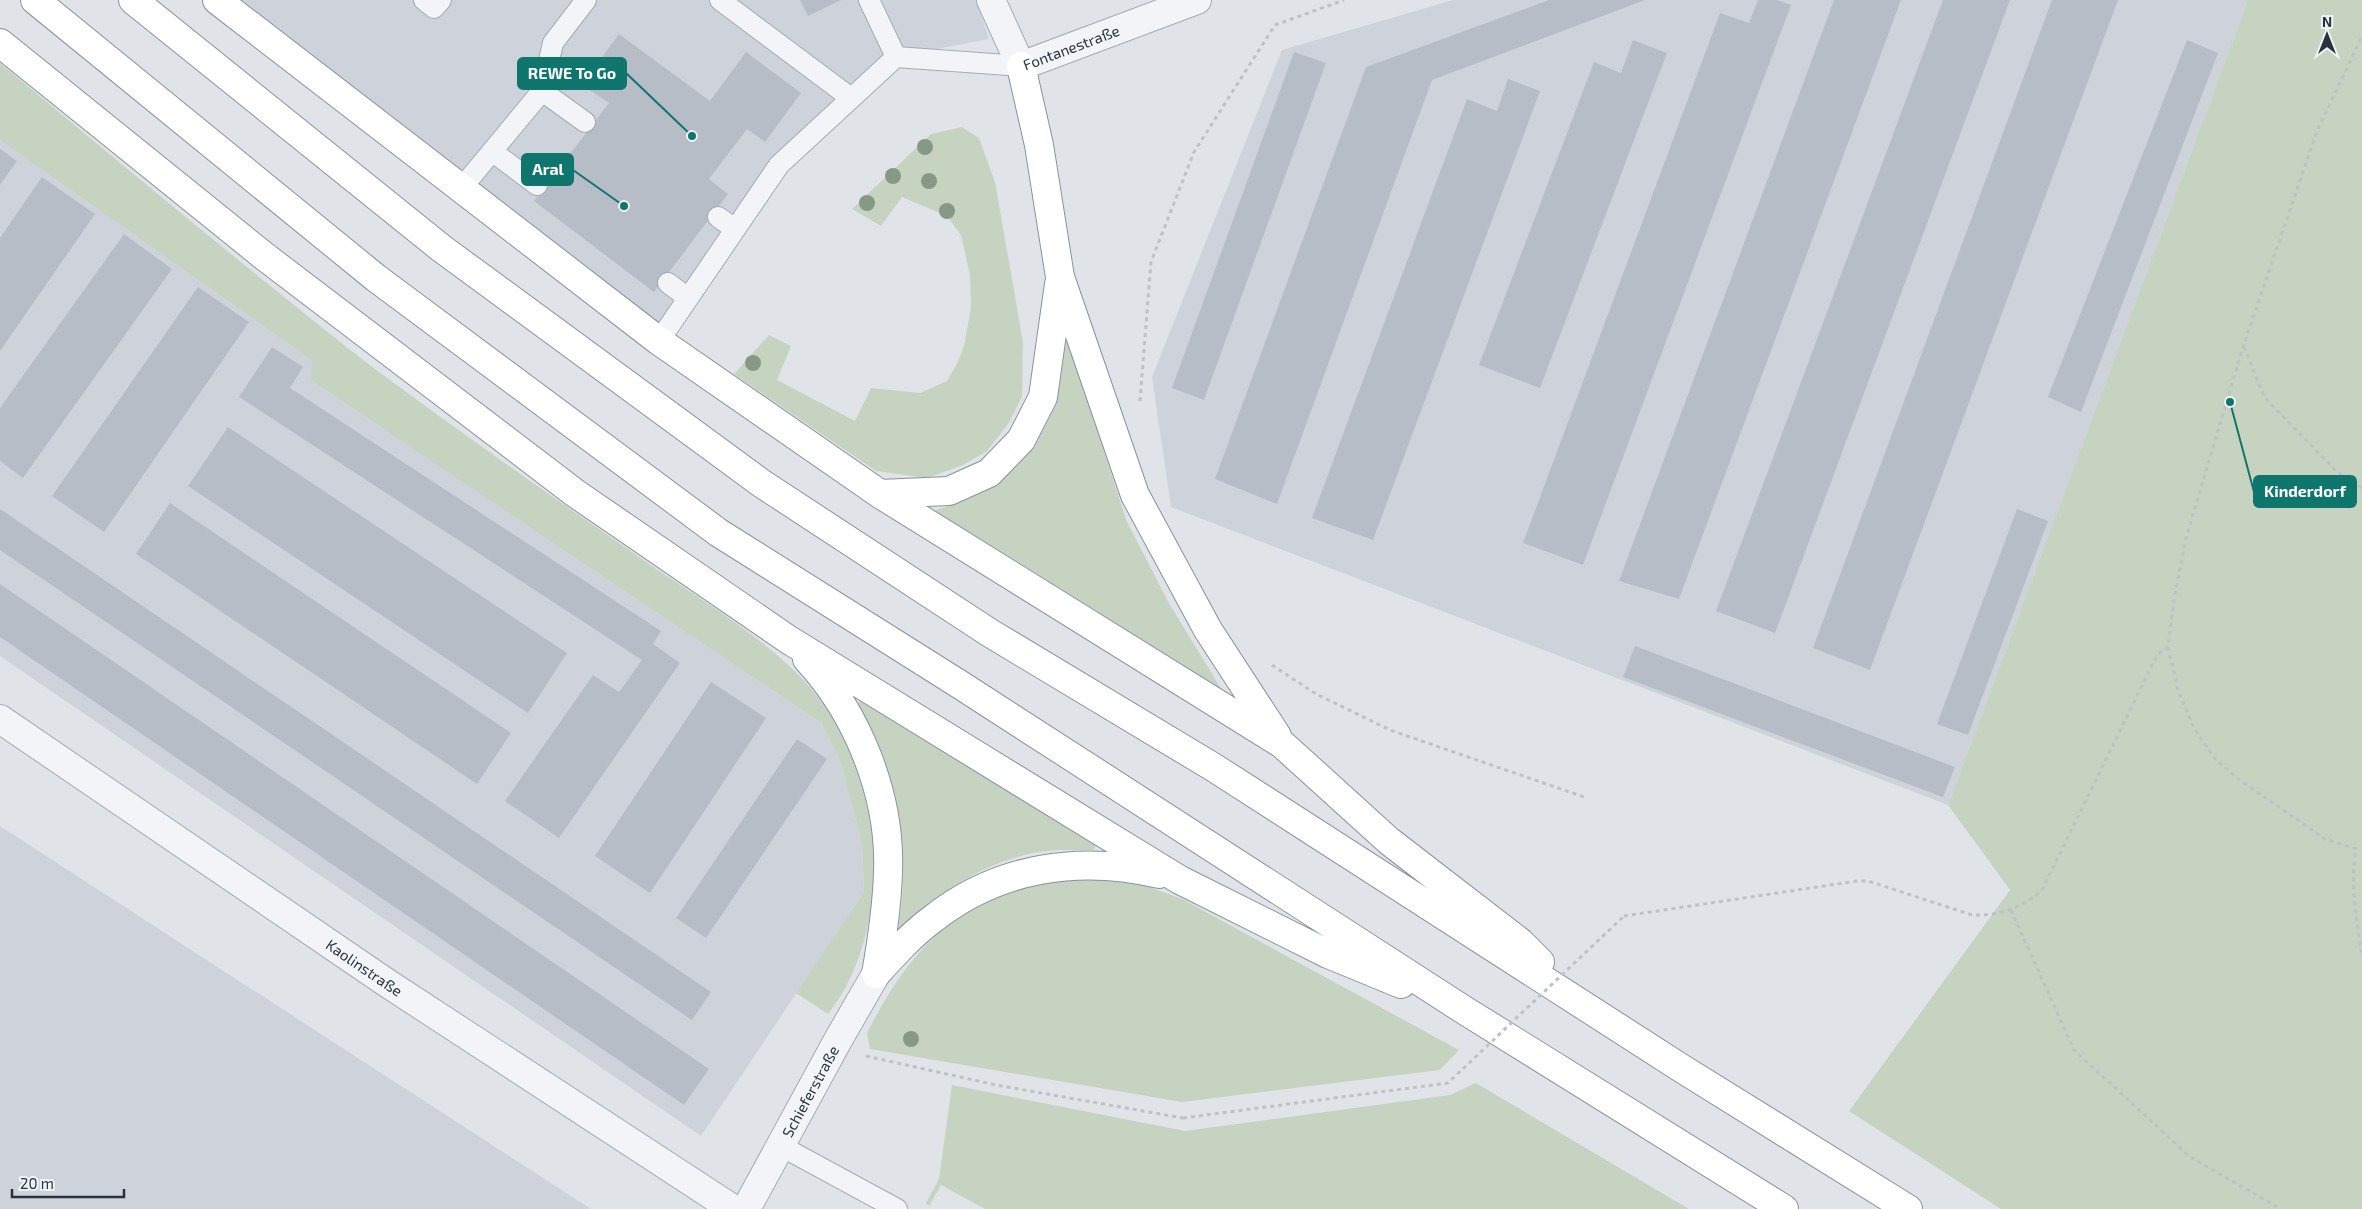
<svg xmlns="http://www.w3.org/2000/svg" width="2362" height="1209" viewBox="0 0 2362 1209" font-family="'Exo 2',sans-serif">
<rect width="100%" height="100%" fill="#e0e4e9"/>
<!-- built -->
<path fill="#ced3db" d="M217,0H976L989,39L895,57L777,168L659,341Z
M1453,0H2248L1948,805L1171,507L1152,377L1282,50Z
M0,130L327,356L312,380L821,723L840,761L862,843L864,892L701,1136L0,656Z
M0,826L591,1209H0Z"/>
<!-- green -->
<path fill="#c7d3c1" d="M2248,0H2362V1209H2001L1849,1111L2010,890L1948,805Z
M0,63C94,141 187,219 283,296C313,320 343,345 375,369C464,435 554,498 645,561C706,604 797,655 834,720C880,800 889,901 847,985C842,995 835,1004 828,1014L796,993L864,892L862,843L840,761L821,723L311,380L312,360L0,140Z
M962,127L979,138L995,182L1023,342L1022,397L1008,424L987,451L963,465L927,478L876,471L734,374L769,335L791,346L777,380L855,421L871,388L920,393L947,381L958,362L965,342L971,306L970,275L961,235L947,216L902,197L881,226L852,209L931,134Z
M1068,342L1127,522L1170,605L1222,690L932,511C953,505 974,498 993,486C1020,470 1049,426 1054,396C1056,379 1056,362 1057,346Z
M863,697L1096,844L1094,850C1074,850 1053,849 1033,853C982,864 935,894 898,931C911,846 900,778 858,704Z
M1096,878L1138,883L1182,899L1459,1050L1440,1070L1182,1102L870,1049L867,1033C877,1014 887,995 900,977C935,926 994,885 1057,879C1070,878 1083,879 1096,878Z
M1476,1083L1689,1209H985L941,1185L929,1206L926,1203L939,1179L952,1085L1185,1131L1450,1095Z"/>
<!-- building -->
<path fill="#b7bdc6" d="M800,0H841L808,16Z
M1549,0H1645L1432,80L1277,504L1215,479L1366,67Z
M1758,0H1777L1791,5L1583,565L1523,543L1720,13L1749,23Z
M1834,0H1901L1679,599L1619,581Z
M1943,0H2010L1775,633L1716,611Z
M2052,0H2118L1870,670L1813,648Z
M619,34L710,101L746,52L801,93L765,142L747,129L709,179L728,194L654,292L534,201L609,103L582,85Z
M1633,40L1667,53L1540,388L1479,365L1594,62L1621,73Z
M2187,40L2218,53L2081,412L2048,397Z
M1294,52L1326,63L1204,400L1172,388Z
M1508,79L1540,91L1373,540L1312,518L1467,99L1497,111Z
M0,149L17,161L0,185Z
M42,177L95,214L0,351V238Z
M124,234L172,269L23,478L0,461V408Z
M198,287L249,322L104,532L52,496Z
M272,347L303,367L290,388L661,631L653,644L680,663L559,838L505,801L593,675L619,692L642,660L239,397Z
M228,427L567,653L528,713L188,486Z
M170,503L511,733L477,784L136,554Z
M0,509L711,992L692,1020L0,550Z
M2017,509L2048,521L1968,735L1937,724Z
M0,584L709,1069L684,1105L0,637Z
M1635,646L1955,767L1943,797L1623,677Z
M711,682L766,718L650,893L595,856Z
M797,739L827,759L706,938L676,918Z"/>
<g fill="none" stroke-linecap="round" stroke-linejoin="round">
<defs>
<path id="service" d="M424,0L434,8L441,0
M720,0L851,98
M869,0L896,57
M542,91L553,43L586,0
M493,152L537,185
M460,190L542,91L585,122
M718,217L735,229
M668,283L688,298
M659,341L779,165L896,57L1021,66
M779,1145L897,1209"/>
<g id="minor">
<path id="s1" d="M0,719L387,983L733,1209"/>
<path id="s2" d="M746,1209L838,1040L876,974"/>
</g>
<g id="tertiary">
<path id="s3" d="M991,0L1021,66L1197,0"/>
</g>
<path id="trunk" d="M35,0L376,278L719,533L959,684L1464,1010L1784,1209
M133,0L441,248L761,483L990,633L1213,767L1681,1068L1908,1209
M217,0L659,341L880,494L1282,744L1389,841L1520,942L1540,962
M0,43L264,256L575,493L789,640L1180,880L1328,954L1401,984
M1021,66L1039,145L1060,277L1135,495L1208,630L1277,736
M880,494L949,491L989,473L1021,440L1043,397L1059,284
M807,659C858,714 891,796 888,872C887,906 882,940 876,974
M876,974C894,954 912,934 934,918C999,867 1080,855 1159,874"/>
</defs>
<!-- service casing -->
<use href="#service" stroke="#a5abb3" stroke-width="22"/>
<!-- minor casing -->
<use href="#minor" stroke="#a5abb3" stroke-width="30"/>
<!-- tertiary casing -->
<use href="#tertiary" stroke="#a5abb3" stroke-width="30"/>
<!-- trunk casing -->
<use href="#trunk" stroke="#8792a0" stroke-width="30"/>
<!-- path -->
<path stroke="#bdc2c7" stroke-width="3" stroke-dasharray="4 4" stroke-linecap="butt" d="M2244,347L2265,398L2336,471L2362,488
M1140,401L1151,262L1194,152L1275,25L1344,0
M2168,647L2178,690L2194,728L2215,759L2237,778L2325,839L2356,849C2350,883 2356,919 2362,954
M1272,665L1316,694L1390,730L1587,798
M2011,910L2074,1050L2190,1157L2281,1209
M1624,916L1857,881H1868L1972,915C1999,916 2022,908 2042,890L2157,655L2168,647L2174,599L2186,538L2243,347L2317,131L2362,36
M866,1056L996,1085L1183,1118"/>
<!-- service -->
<use href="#service" stroke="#f2f4f7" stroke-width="20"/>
<!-- minor -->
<use href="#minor" stroke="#f2f4f7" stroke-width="28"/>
<!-- tertiary -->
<use href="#tertiary" stroke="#f2f4f7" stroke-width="28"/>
<!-- trunk -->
<use href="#trunk" stroke="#fff" stroke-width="28"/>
<!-- path-bridge -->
<path stroke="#bdc2c7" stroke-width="3" stroke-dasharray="4 4" stroke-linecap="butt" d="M1183,1118L1448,1083L1624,916"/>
</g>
<!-- trees -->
<g fill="#879986">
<circle cx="925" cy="147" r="8"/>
<circle cx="893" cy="176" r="8"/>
<circle cx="929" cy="181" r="8"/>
<circle cx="867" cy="203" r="8"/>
<circle cx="947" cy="211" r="8"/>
<circle cx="753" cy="363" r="8"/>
<circle cx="911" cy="1039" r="8"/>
</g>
<g text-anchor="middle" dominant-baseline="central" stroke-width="4" stroke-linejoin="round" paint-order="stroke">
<!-- street labels -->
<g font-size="15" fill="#283340" stroke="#eff3f6">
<text stroke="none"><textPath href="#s3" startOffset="126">Fontanestraße</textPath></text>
<text stroke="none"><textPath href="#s1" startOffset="441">Kaolinstraße</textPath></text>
<text stroke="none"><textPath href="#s2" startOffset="134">Schieferstraße</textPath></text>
</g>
</g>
<!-- callouts -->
<path fill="none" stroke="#0f766e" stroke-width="2" d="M692 136L626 73M624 206L573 170M2230 402L2254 492"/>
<g fill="#0f766e" stroke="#eff3f6" stroke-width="2">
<circle cx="692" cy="136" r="5"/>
<circle cx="624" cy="206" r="5"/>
<circle cx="2230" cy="402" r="5"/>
</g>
<g fill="#0f766e" stroke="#0f766e" stroke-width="2">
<rect x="518" y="58" width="108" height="31" rx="5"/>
<rect x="522" y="154" width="51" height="31" rx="5"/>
<rect x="2254" y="476" width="102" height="31" rx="5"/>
</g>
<g font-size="16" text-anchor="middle" font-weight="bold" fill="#fff">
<text x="572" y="79">REWE To Go</text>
<text x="548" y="175">Aral</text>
<text x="2305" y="497">Kinderdorf</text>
</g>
<!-- north arrow -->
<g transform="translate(2327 35)" stroke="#eff3f6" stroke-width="4" paint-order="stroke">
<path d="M0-4L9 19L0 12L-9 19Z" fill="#283340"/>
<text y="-8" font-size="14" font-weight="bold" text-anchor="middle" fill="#283340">N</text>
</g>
<!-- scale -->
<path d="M12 1189v8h112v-8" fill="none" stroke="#283340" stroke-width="2.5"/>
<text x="20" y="1189" font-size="15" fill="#283340" stroke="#eff3f6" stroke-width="4" paint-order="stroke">20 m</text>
</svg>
